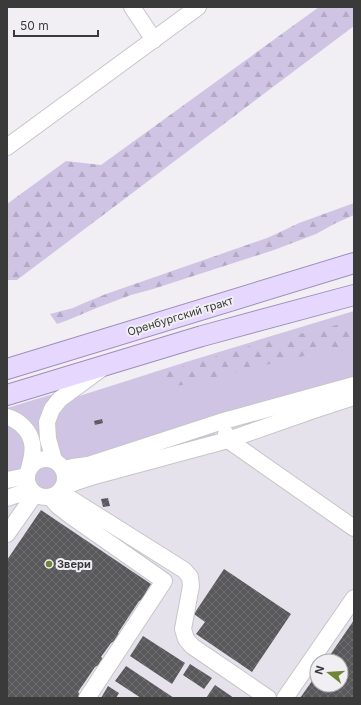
<svg xmlns="http://www.w3.org/2000/svg" width="361" height="705" viewBox="0 0 361 705" font-family="Inter,sans-serif">
<defs>
<pattern id="forest-firs" width="22" height="20" patternUnits="userSpaceOnUse"><rect width="22" height="20" fill="#d0c4e4"/><path d="M5 1l3.5 6h-7zM16 11l3.5 6h-7z" fill="#b3a9c4"/></pattern>
<pattern id="building-cross-hatch" width="8" height="8" patternUnits="userSpaceOnUse"><rect width="8" height="8" fill="#59585b"/><path d="M0 0l8 8M0 8l8-8" fill="none" stroke="#6e6e70"/></pattern>
</defs>
<rect width="100%" height="100%" fill="#f1eff3"/>
<!-- built -->
<path fill="#e6e2ec" fill-rule="evenodd" d="M354,383V698H7V475L58,454ZM317,661H341V685H317Z"/>
<!-- green -->
<path fill="#d0c4e4" d="M354,311V383L113,454L68,460L62,458L58,454L49,428L54,414L73,398L186,362Z
M63,391L40,417L39,435L40,445L29,424L7,412V408Z
M7,423L29,443L24,465L19,470L7,474Z
M213,432L215,433L216,436L72,476Z
M34 477a13 13 0 1 1 26 0a13 13 0 1 1-26 0Z"/>
<!-- forest -->
<path fill="url(#forest-firs)" d="M319,7H354V26L17,280H7V204L66,161L101,165Z
M354,203V215L336,223L316,234L274,250L153,289L131,295L99,307L68,320L57,324L50,314L73,308L84,303L106,294L267,238L278,233L299,223Z
M354,321V344L173,387L165,386L161,381L165,372L253,345Z"/>
<!-- building -->
<path fill="url(#building-cross-hatch)" d="M102,419L103,423L95,425L94,421Z
M108,498L110,506L103,507L101,499Z
M41,510L151,584L146,592L149,596L139,601L118,633L122,637L111,643L101,657L106,661L95,667L78,692L82,697L79,698H7V560Z
M224,569L291,614L252,672L196,634L205,622L194,614Z
M354,620V698H300L317,674V685H341V661H326Z
M143,636L185,663L172,684L130,656Z
M190,664L212,678L204,689L183,675Z
M126,666L174,698H141L115,681Z
M215,685L234,698H206Z
M108,686L119,693L116,698H101Z"/>
<g fill="none" stroke-linecap="round" stroke-linejoin="round">
<defs>
<path id="minor" d="M132,7L154,40
M7,147L198,7
M7,417C19,420 30,431 32,443C34,452 31,461 29,469
M226,434L228,440L354,528
M27 478a19 19 0 1 1 38 0a19 19 0 1 1-38 0Z
M54,460L48,439L47,422L52,409L60,399L101,369
M64,469L73,467L88,465L220,422L354,385
M7,480L27,476
M63,487L76,482L98,475L228,440L314,410L354,397
M60,492L184,570L190,577L191,586L183,629L186,639L192,646L268,698
M50,497L58,506L71,516L164,581L87,698
M7,498L31,490
M7,534L35,494
M285,698L354,598"/>
<path id="major" d="M7,369L354,263
M7,395L202,336L354,295"/>
</defs>
<!-- minor casing -->
<use href="#minor" stroke="#c7c5c9" stroke-width="18"/>
<!-- major casing -->
<use href="#major" stroke="#9f8eba" stroke-width="22"/>
<!-- minor -->
<use href="#minor" stroke="#fff" stroke-width="16"/>
<!-- major -->
<use href="#major" stroke="#e6d7fe" stroke-width="20"/>
</g>
<!-- markers -->
<circle fill="#718536" stroke="#f1eff3" stroke-width="1.5" cx="49" cy="564" r="4"/>
<g text-anchor="middle" dominant-baseline="central" stroke-width="4" stroke-linejoin="round" paint-order="stroke">
<!-- street labels -->
<g font-size="11" fill="#3a3a3b" stroke="#f1eff3">
<text transform="translate(180 316) rotate(-17)">Оренбургский тракт</text>
</g>
<!-- poi labels -->
<g font-size="11" font-weight="bold" fill="#3a3a3b" stroke="#f1eff3" text-anchor="start">
<text x="57" y="564">Звери</text>
</g>
</g>
<!-- border -->
<rect width="361" height="705" fill="none" stroke="#3a3a3b" stroke-width="16"/>
<!-- north arrow -->
<g transform="translate(329 673) rotate(287)"><circle r="19" fill="#f1eff3" stroke="#a8a7a9"/>
<path d="M0-3L7 15L0 10L-7 15Z" fill="#718536"/>
<text y="-6" font-size="11" font-weight="bold" text-anchor="middle" fill="#3a3a3b">N</text>
</g>
<!-- scale -->
<path d="M14 30v6h84v-6" fill="none" stroke="#3a3a3b" stroke-width="2"/>
<text x="20" y="30" font-size="12" fill="#3a3a3b" stroke="#f1eff3" stroke-width="3" paint-order="stroke">50 m</text>
</svg>
